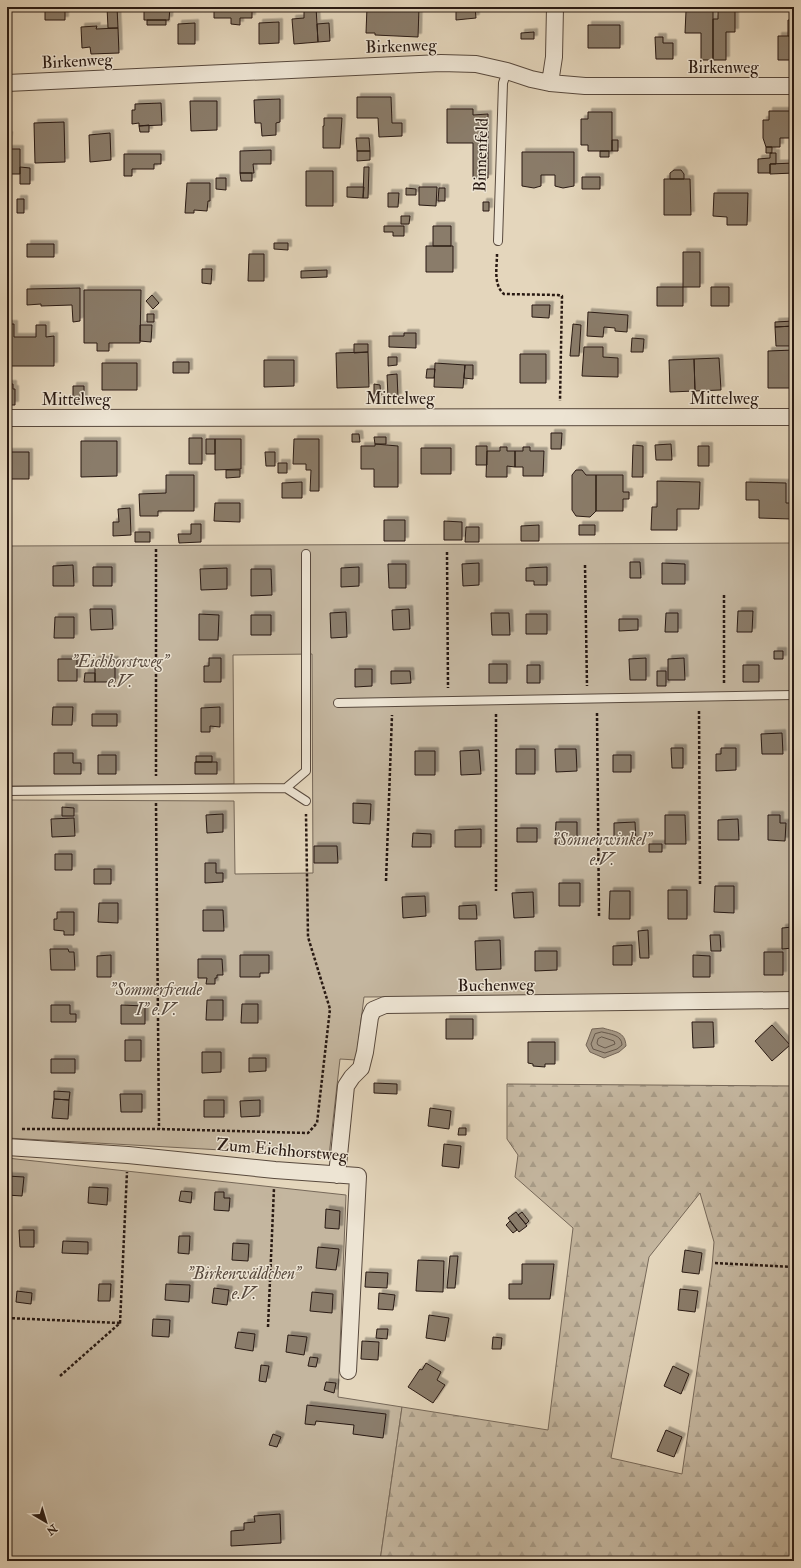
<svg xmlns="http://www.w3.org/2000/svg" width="801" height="1568" viewBox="0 0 801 1568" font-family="'IM FELL Double Pica',serif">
<defs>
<pattern id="forest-firs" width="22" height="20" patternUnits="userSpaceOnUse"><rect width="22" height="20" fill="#c4b69f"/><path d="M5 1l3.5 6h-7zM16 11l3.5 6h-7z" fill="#a89c88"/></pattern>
<filter id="shadow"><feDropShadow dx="3.5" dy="-3.5" stdDeviation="0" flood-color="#0004"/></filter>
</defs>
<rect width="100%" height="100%" fill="#e4d6bc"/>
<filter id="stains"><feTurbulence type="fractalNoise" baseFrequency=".005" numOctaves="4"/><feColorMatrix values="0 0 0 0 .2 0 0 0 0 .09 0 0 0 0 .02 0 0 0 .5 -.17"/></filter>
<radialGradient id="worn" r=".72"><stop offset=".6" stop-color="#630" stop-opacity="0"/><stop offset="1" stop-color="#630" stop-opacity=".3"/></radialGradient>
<!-- green -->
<path fill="#c4b69f" stroke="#766859" d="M794,543V994L364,997L356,1060L340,1059L329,1156L7,1138V800L234,801L235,874L313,873L312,654L233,655L234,784L7,786V546Z
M7,1158L346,1195L338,1397L402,1407L380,1561H7Z"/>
<!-- forest -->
<path fill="url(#forest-firs)" stroke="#766859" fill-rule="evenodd" d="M507,1084L794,1086V1561H380L402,1407L548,1430L573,1228L515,1177L518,1155L507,1139ZM700,1193L714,1242L712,1267L682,1474L611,1458L649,1257Z"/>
<!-- water -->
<path fill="#a49683" stroke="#736456" d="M603,1028C615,1032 625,1031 626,1046L619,1052L604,1058L590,1052L586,1045L592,1029Z"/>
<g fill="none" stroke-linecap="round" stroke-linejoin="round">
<!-- shore -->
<path stroke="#66584b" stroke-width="1" d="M602,1032C610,1034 622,1035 622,1045L617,1049L605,1053L593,1049L591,1044L595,1034Z
M602,1037L614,1041L615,1044L605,1048L598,1045L597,1043L598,1039Z"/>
</g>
<!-- building -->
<path fill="#8a7c6b" stroke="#291a13" filter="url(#shadow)" d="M45,7H86V11L65,10V20H45Z
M107,7H117L118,28H108Z
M142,7H170L169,20H144V9Z
M214,7H252V18H240V25L231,24V18H214Z
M304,7H316L318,42L294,44L292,19L304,18Z
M367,7L419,8L418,37L375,35V33H366Z
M456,7H475L476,18L456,20Z
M718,7H735V32H726V60H713V19H718Z
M749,7H765V9H749Z
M686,11H713V60H701V33H685Z
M147,20H166V25H147Z
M788,20H794V36H788Z
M279,22V43L259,44V23Z
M195,23V44H178V24Z
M329,23L330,41L318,42L317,24Z
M588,25H620V48H588Z
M97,26L96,29L118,28L119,53L91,54L90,47L82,48L81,27Z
M534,32V39H521V33Z
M778,36H794V60H778Z
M655,37H663V43H673V59H656Z
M357,97H391L392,123H402V136L379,137L378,118H357Z
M280,99V122L276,123V135L262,136L261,123H255L254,100Z
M190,101H217V130L191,131Z
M161,103L162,125L139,126V123L132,124V110H135V104Z
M447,109H473V115L488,114V178H473V143H447Z
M769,111H793V138H780V147H766L763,138V120H769Z
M588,112H612V151H588V145H581V119H588Z
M324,118H342L340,148H323V126H324Z
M64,122L65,162L35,163L34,123Z
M149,125V132H140L139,126Z
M110,133L111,160L90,162L89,135Z
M7,135H9L7,157Z
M356,138H369L370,151H357Z
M793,138H794V161L792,159Z
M612,140H618V151H612Z
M766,147H772V153H766Z
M7,149H20V174H9V167H7Z
M271,150V164H253L254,173H240V151Z
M357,151H370V160L357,161Z
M600,151H609V157H600Z
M522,152H574V186L563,188L555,186V175H541V186L534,188L522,186Z
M770,153H776V164H770V173H758V159L770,158Z
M124,154H161V164H154V169H132V176H124Z
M794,163V173L770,174V164Z
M20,167L30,168V184H20Z
M364,167H369L368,198H363Z
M674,170H681L684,174V179H670V173Z
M306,171H333V206H306Z
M240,173H252V181H241Z
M582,177H600V189H582Z
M216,178H226V190L216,189Z
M664,179H690L691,215H664Z
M187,183H210V201H208L207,211L194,210V213H185Z
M347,187H364L363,198L347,197Z
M419,187H437L436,206L419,205Z
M406,188L416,189V195H406Z
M439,188H445V201H438Z
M388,193H399L398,207H388Z
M714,193H748L747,225H727V217L713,216Z
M17,199H24V213H17Z
M483,202H489V211H483Z
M401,216H410L409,224H401Z
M384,226H404V236H393V232H384Z
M433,226H451V246H433Z
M274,243H288V250L274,249Z
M27,244H54V257H27Z
M426,246H453V272H426Z
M683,252H700V287H683Z
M249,254H264V281H248Z
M202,269H212L211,284L202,283Z
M327,270V277L301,278V271Z
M657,287H683V306H657Z
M711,287H729V306H711Z
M80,288V321L73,322L72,305L41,306V304L27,305V289Z
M84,290H141L140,343H109V351H97V343H84Z
M152,295L159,303L153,309L146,301Z
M532,305H550L549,318L532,317Z
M588,312L628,315L627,332L615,331V328L604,327L603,337L587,336Z
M147,314H154V322H147Z
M794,321V326L775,327V322Z
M7,324H14V337H36V325H46V337L54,336V366H7Z
M573,324L581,325L579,356H570Z
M140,325H152L151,342L140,341Z
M794,326V346H776L775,327Z
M404,333H416V348L389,347V336H404Z
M632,338L644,339L643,352H631Z
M354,344H368V352L354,353Z
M584,347H603V357L618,358V377L582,376Z
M794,350V388H768V351Z
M368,352L369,387L337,388L336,353Z
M520,354H546V383H520Z
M388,357H397V365L388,366Z
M719,358L721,390L695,391L694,359Z
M694,359L695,391L670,392L669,360Z
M264,360H294V386L264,387Z
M173,362H189V373H173Z
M102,363H137V390H102Z
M435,363L465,365L463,388L434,387Z
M465,365H473V379L464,378Z
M427,369H435L434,378H426Z
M397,374L398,397H388L387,375Z
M7,384H13V389H15V405H7Z
M374,384L380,385L381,398L374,399Z
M73,386H84V405H73Z
M551,433H562L561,449H551Z
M352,434H359L360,442H352Z
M374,437H386V444H375Z
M189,438H202V464H189Z
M206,439H215V454H206Z
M215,439H241V469L215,470Z
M294,439H319V491H310L311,470H306V464H293Z
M81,441H117V476L81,477Z
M375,444L398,446V487H374V469H361V446H375Z
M671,444L672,460H656L655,445Z
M633,445L643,446V477H632Z
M476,446H487V465H476Z
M698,446H709V466H698Z
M500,447H507V451H515V467L507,466V477H486L487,451H500Z
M523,447H530V451H544L543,476H523V467H515V451H523Z
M421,448H451V474H421Z
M7,452H29V479H7Z
M265,452H275V466H266Z
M278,463H287V473H278Z
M226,470H240V477L226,478Z
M576,470H582L586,475H596V511L590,517L576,516L572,510V475Z
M166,475H194V511H158V516H140L139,494L166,493Z
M596,475H623V492H629V499H623V511H596Z
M657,481L700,482L699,509H677V530H651L652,507H657Z
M302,482V498H282V483Z
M746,482L786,483V503H792L791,519L759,518V500H746Z
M215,503H240V522L214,521Z
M130,508L131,535L113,536V522H119L118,509Z
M384,520H405V541H384Z
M444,521L462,522V540H444Z
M191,524H201V542L179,543L178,534H191Z
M539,525V541H521V526Z
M579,525H595V535H579Z
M466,527H479V542H465Z
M135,532H150V542H135Z
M630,562H640L641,578H630Z
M479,563V585L463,586L462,564Z
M662,563L685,564V584H662Z
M388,564H406V588H389Z
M73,565L74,586H53V566Z
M93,567H112V586H93Z
M359,567V586L341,587V568Z
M547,567V585H534V581H526V568Z
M227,568V589L201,590L200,569Z
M251,569H271L272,595L251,596Z
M90,609H112L113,629L91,630Z
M409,609L410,629L393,630L392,610Z
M738,611H753L752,632H737Z
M346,612L347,637L331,638L330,613Z
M491,613H509L510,635H492Z
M666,613H678V632H665Z
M199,614L219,615L218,640H199Z
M526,614H547V634H526Z
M251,615H271V635H251Z
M55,617H74V638H54Z
M619,619H638V630L619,631Z
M774,651H783V659H774Z
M209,658H221V682H204V666H209Z
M646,658V680H630L629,659Z
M684,658L685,680H668V659Z
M58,659H77V681H58Z
M95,660H115V682H95Z
M489,664H507V683H489Z
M527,665H540V683H527Z
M743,665H759V682H743Z
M355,669H372V686L355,687Z
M391,671H410L411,683L391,684Z
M657,671H666V686H657Z
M85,673H95V682H84Z
M53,707H73L72,725H52Z
M220,707V727L210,726V732H201V708Z
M92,714H117V726H92Z
M782,733L783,754H762L761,734Z
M671,748H683V768H672Z
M721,748H736V770L716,771V754H721Z
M516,749H535V774H516Z
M555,749H576L577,771L556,772Z
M479,750L481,774L461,775L460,751Z
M415,751H435V775H415Z
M54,753H73V763H81V774H54Z
M98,755H116V774H98Z
M613,755H631V772H613Z
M196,756H212V762H196Z
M195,762H217V774H195Z
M353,803L371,804L370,824L353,823Z
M62,807L74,808V816H62Z
M223,814V832L207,833L206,815Z
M665,815H685L686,844H665Z
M768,815H780V823H786L785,841L768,840Z
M74,818L75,836L52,837L51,819Z
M738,819L739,840H718V820Z
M556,822H577V844H555Z
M635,822L636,843L614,844V823Z
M517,828H537V842H517Z
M481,829V847H455V830Z
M413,833L431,834V847H412Z
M649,844H662V852H649Z
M314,846H337L338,863H314Z
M55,854H72V870H55Z
M205,863H216V873H223V882L205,883Z
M94,869H111V884H94Z
M559,883H580V906H559Z
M715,886H734V913L714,912Z
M668,890H687V919H668Z
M610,891H630V919H609Z
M533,892L534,917L514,918L512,893Z
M425,896L426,916L403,918L402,897Z
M99,903H118V923L98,922Z
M476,905L477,919H459V906Z
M203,910H223L224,931H203Z
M57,912H74V935H64V931L54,930V919H57Z
M793,927V948L782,949V928Z
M648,930L649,958H640L638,931Z
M710,935H720L721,951H711Z
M500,940L501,969L476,970L475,941Z
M632,945V965H613V946Z
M50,949H68L69,952H74L75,970H51Z
M535,951H557V970L535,971Z
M764,952H783V975H764Z
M111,955V977H97V956Z
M240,955H269V973H260V977H240Z
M693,955L710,956V977H693Z
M198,959H222L223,975H217V978H215V984H206L207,978H198Z
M207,1000H223V1020H206Z
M242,1004H258V1023H241Z
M51,1005H70V1014H76V1022H51Z
M121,1005L145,1006V1024H121Z
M446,1019H473V1039H446Z
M692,1022H713L714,1047L693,1048Z
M772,1025L790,1045L772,1061L755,1041Z
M125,1040H141V1061H125Z
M528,1042H555V1064H545V1067L533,1066V1064L528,1063Z
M202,1052H221V1072L202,1073Z
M249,1058H266V1071L249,1072Z
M51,1059H75V1073H51Z
M374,1083L397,1084V1094L374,1093Z
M54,1091L70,1092L69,1100L54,1099Z
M120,1094H142V1112H121Z
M54,1099L69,1100L68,1119L52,1118Z
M204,1100H224V1117H204Z
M260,1100V1116L241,1117L240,1101Z
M430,1108L451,1111L449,1129L428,1126Z
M459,1128H466V1135H458Z
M444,1144L461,1146L459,1168L442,1166Z
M7,1176L24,1177L22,1196L7,1195Z
M89,1187L108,1188L107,1205L88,1203Z
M181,1191L192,1192L191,1203L179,1201Z
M215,1192H224V1198H230L229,1211L214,1210Z
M326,1209L340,1211L339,1229L325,1228Z
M516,1212L527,1226L519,1232L508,1218Z
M522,1212L529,1221L526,1224L518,1215Z
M510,1221L517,1230L513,1233L506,1225Z
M19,1230H34V1247H20Z
M179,1236H190L189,1254L178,1253Z
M63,1241L88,1242V1254L62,1253Z
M233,1243L249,1244L248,1261L232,1260Z
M318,1247L339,1249L336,1270L316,1268Z
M685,1250L702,1253L699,1274L682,1272Z
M450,1256H458L455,1288H447Z
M418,1260L444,1261L443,1292L416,1291Z
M522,1264H554L550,1299H509V1284H522Z
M366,1272L388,1273L387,1288L365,1287Z
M99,1284H111L110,1301H98Z
M166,1284L190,1285L189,1302L165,1300Z
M214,1288L229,1290L227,1305L212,1303Z
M680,1289L698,1291L695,1312L678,1310Z
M17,1291L32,1293L31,1304L16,1302Z
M312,1292L333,1294L332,1313L310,1311Z
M379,1293L395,1295L393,1310L378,1309Z
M429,1315L449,1318L445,1341L426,1338Z
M153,1319L170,1320L169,1337L152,1336Z
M377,1329H388L387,1339L376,1338Z
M238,1332L255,1334L253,1351L235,1348Z
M288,1335L307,1337L304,1355L286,1352Z
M493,1337L502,1338L501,1349H492Z
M362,1341L379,1342L378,1360L361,1359Z
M310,1357L318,1358L316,1367L308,1366Z
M426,1363L441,1372L437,1380L445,1385L433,1403L408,1387L420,1369L422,1370Z
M261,1365L269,1366L266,1382L259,1381Z
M673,1366L689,1374L681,1394L664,1386Z
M326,1382L336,1383L334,1393L324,1390Z
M307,1405L386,1414L383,1438L353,1434L354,1425L316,1421L315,1425L305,1424Z
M666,1430L682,1437L674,1457L657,1451Z
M273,1434L281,1437L277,1447L269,1445Z
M280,1514L281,1543L231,1546V1531L244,1530V1523L255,1522L254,1516Z"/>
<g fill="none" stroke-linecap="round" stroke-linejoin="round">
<defs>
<path id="lane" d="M498,241L503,83L507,71
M338,703L794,695
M286,788L306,801
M7,791L286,788L306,771V554"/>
<path id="street" d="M7,83L441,63L476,64L507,71L531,79L550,83L585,86H794
M550,83L554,57L555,7
M7,418L794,417
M7,1147L128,1155L275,1170L358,1176L348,1371
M337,1175L346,1086L352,1077L361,1068L365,1052L370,1017L373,1010L385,1005L794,1000"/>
</defs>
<!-- lane casing -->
<use href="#lane" stroke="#58493d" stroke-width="10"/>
<!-- street casing -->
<use href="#street" stroke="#58493d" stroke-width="18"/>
<!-- path -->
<path stroke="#291a13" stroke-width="2.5" stroke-dasharray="3 2" stroke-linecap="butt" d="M497,254C497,267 493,285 504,294L558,295L562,296L560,401
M156,549V776
M447,552L448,688
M585,565L587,686
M724,683V595
M699,711L700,886
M597,713L599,916
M496,714V891
M8,777L10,555
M156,803L159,1129
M386,881L392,715
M8,1128V804
M22,1129H159L308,1133L317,1123L330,1009L308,937L306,814
M715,1263L794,1267
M7,1318L120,1323
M268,1327L274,1188
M60,1376L120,1323L127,1172"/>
<!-- lane -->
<use href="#lane" stroke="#ede4d3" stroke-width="8"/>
<!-- street -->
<use href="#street" stroke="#ede4d3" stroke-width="16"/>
</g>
<g text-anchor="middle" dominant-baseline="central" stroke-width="3" stroke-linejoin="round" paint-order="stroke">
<!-- street labels -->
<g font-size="17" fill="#291a13" stroke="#ede4d3">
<text transform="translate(401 46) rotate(-2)">Birkenweg</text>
<text transform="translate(77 61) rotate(-3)">Birkenweg</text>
<text x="723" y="67">Birkenweg</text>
<text transform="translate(481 155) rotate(-88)">Binnenfeld</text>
<text x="400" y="398">Mittelweg</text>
<text x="724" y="398">Mittelweg</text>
<text x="76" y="399">Mittelweg</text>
<text transform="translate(496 985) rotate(-1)">Buchenweg</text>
<text transform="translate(282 1150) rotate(5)">Zum Eichhorstweg</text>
</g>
<!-- park labels -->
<g font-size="17" font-style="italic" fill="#58493d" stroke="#ede4d3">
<text x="120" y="661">"Eichhorstweg"<tspan x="120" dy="20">e.V.</tspan></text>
<text x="602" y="839">"Sonnenwinkel"<tspan x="602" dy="20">e.V.</tspan></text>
<text x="156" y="989">"Sommerfreude<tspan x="156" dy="20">I" e.V.</tspan></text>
<text x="244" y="1273">"Birkenwäldchen"<tspan x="244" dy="20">e.V.</tspan></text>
</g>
</g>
<!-- margin -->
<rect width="801" height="1568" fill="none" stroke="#e4d6bc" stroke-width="24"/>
<rect x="8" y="8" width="785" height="1552" fill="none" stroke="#291a13" stroke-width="2"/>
<rect x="12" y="12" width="777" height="1544" fill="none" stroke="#291a13"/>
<!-- north arrow -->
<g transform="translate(46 1522) rotate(142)" stroke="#ede4d3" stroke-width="3" paint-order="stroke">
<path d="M0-3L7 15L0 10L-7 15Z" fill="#291a13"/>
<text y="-6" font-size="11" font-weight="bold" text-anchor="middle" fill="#291a13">N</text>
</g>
<rect width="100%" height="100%" filter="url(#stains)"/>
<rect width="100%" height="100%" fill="url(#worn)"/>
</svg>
